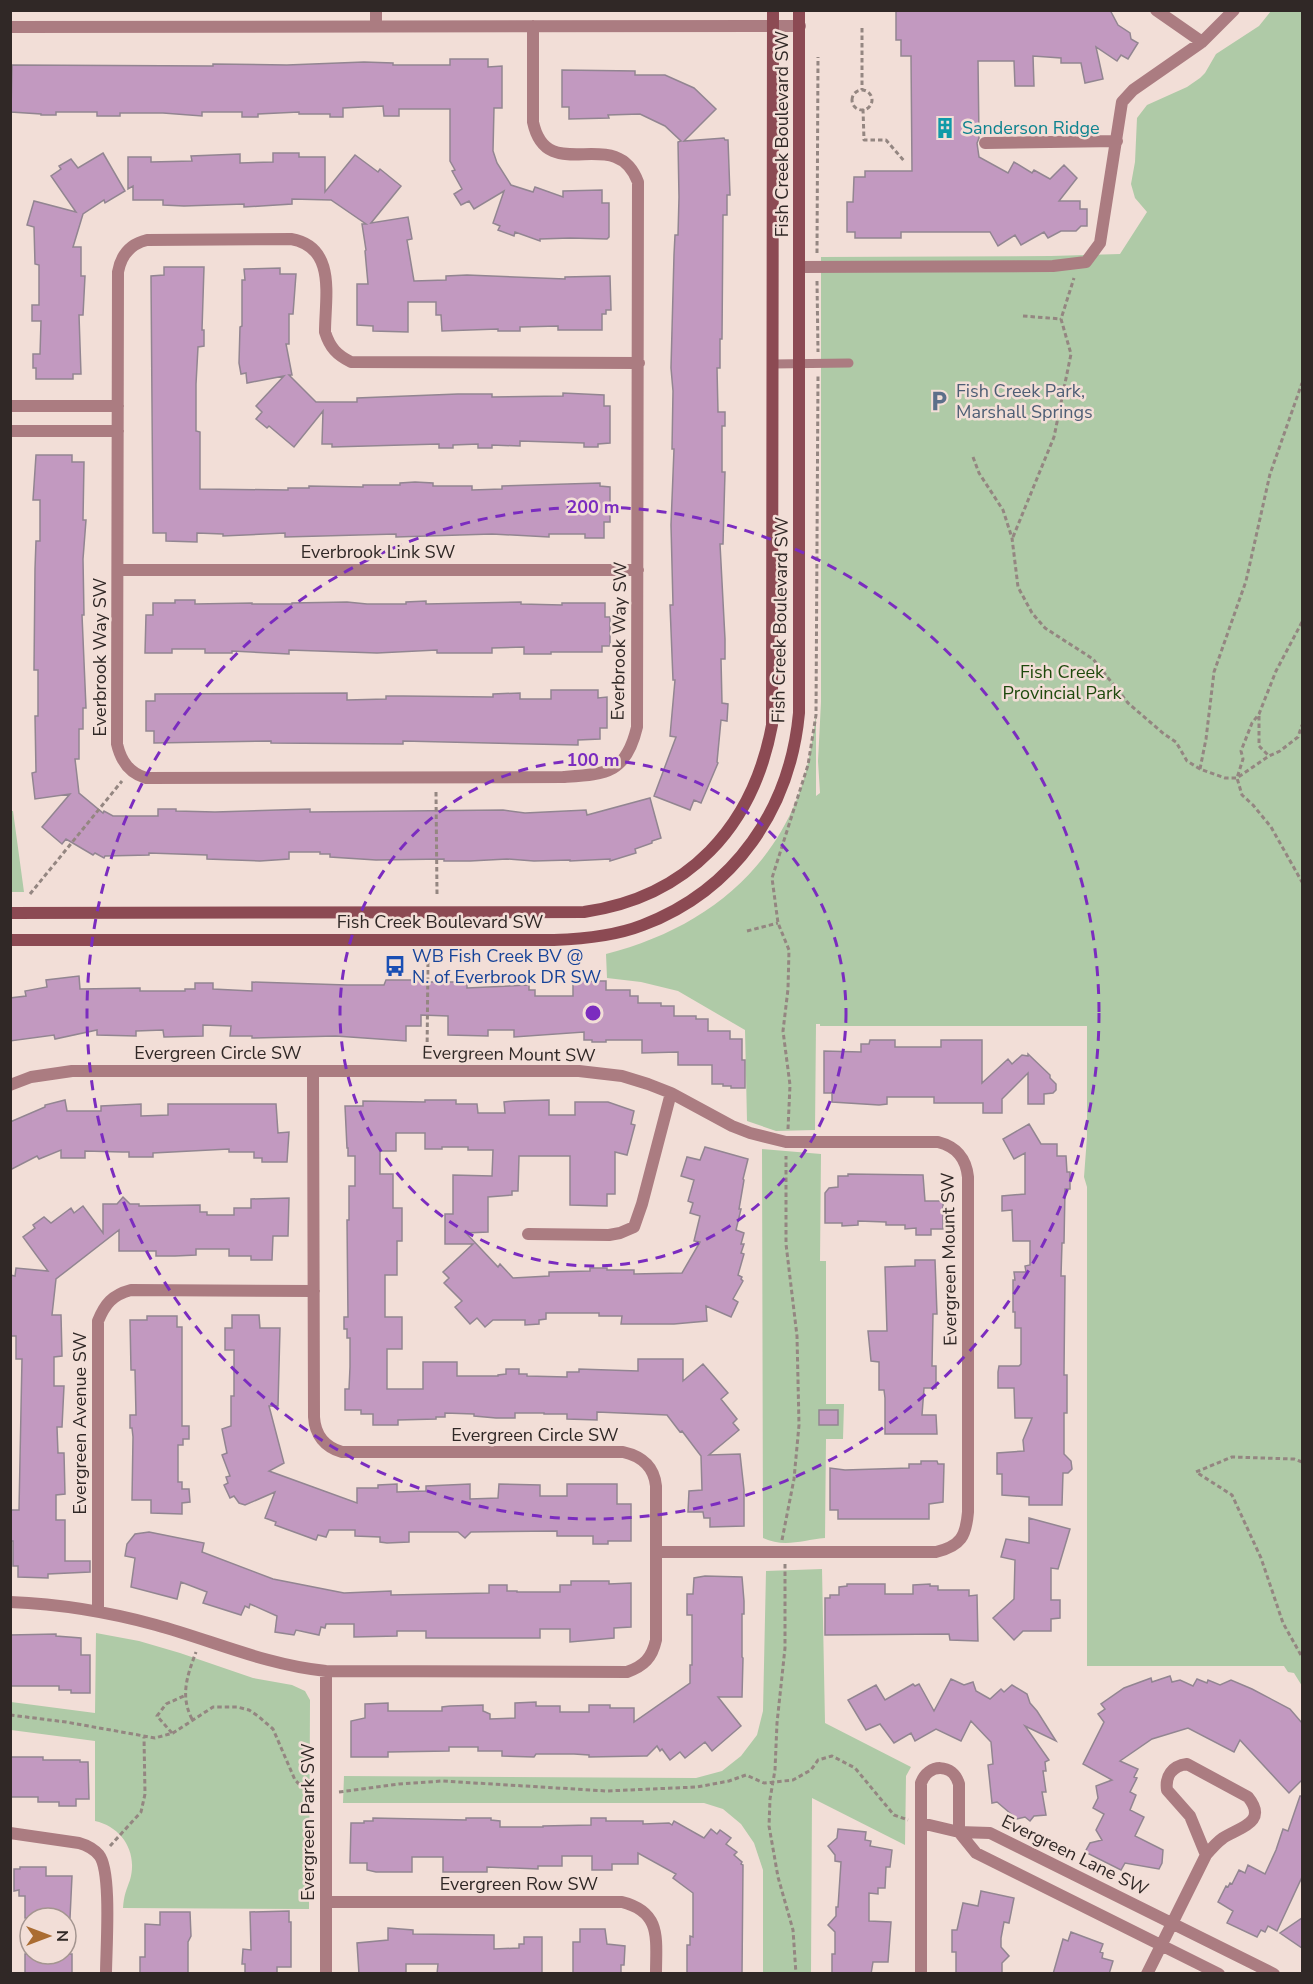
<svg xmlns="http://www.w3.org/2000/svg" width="1313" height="1984" viewBox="0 0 1313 1984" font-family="'Nunito Sans',sans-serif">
<rect width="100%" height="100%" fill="#f2ded7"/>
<!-- green -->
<path fill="#afcaa7" d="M1271,11H1302V1686L1294,1673L1288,1672L1284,1666H1087V1187L1084,1177L1087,1137V1026H820V1024H816L815,1130L776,1131L747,1121L745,1030L678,991L641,982L607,978L606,954C692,932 763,883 797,799C808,772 812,743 816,715V796L820,793L818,761L821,702V257L1051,256L1120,254L1147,212L1135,198L1131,184L1135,162L1137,118L1147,105L1187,87L1200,78L1205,73L1216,54L1259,26Z
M10,811H13L24,892H11Z
M762,1149L821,1154L820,1261H826V1404H844L843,1439H826L825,1538C803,1540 784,1548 763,1538Z
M822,1569L825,1723L911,1767L906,1776L905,1845L812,1798L811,1973H763V1870L754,1843L741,1824L723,1809L704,1803H343L344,1776L696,1778L722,1771L741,1756L757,1735L763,1711L766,1571Z
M96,1633L139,1641L180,1653L253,1678L292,1685L305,1691L310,1700L309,1909L123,1908C124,1895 126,1891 130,1880C138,1852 122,1827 95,1821V1741L11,1730V1702L95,1713Z"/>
<!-- building -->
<path fill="#c299c0" stroke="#928591" stroke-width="1.5" d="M896,10H1110L1118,25L1130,33L1131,39L1138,43L1128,59L1121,55L1117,61L1096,47L1103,79L1085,83L1081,63H1061V58L1033,56L1034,86H1015L1014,61H978L979,138L977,143L979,157L1008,173L1014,162L1032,173L1034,170L1050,179L1064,165L1077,178L1059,201H1080V209H1087V226H1081L1076,231H1061L1048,238L1044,232L1021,245L1015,235L998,246L990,232H901V238H855V232H847V202H853L854,177H865V171H912L911,56H901V40H896Z
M450,59H488V67L502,66V108H494L493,151L497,163L511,185L533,192L535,187L563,197V191L602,190V203H609V237L607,239L570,238L540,239V241L515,232L514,236L498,230L500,226L493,223L504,191L474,209L469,201L461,205L454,194L462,189L452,171L455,170L450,161V109H399V116H384L383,106L343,108V117H330V114H299V112L258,114V117H242V112H202V116L163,113H120V116H97V112H56V115H41V114L11,112L12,65L213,66V64L287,65L364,62L393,63V65H450Z
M562,70L635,71V75H665L694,88L716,109L684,141L724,138L725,140H728L730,195H727V215H723L722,339H720V368H717L718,412H725V426H722V472H725L723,544H720L725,639V659H721L722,703L728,704L727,721L721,720L717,762L718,763L701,803L694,800L690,810L654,796L676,737L670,736L675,680H673L670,605H673L671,525L674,449H672L673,391L671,368L674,255L675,235H678L679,197L678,142L681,141L665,126L640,114L608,115L609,118L569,119V107H562Z
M103,153L125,191L105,203L104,200L83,214L73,247H81V276H85L83,315H79L81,374H73V379H36V368H33V354H40L41,321H32V305H39V265L35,264L34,227L27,225L34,201L76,212L51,176L61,169L59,166L71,159L78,168Z
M273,153H299V157H325V192L355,155L378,172L380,169L401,186L371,223L408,217L412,239L407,240L414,281L446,280V276L467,275L565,279V277L610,276L611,310H606V314H602V330H558V326L520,327V331H498V329L442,331L441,315H436V302H408V332L373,331V326L357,325V284H368L365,251L366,250L362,224H366L331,200L292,199V204L261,206L244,207V204L184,206L163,205V200H133V186L128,189V157H151V162L192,161L191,156L240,154V163L273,162Z
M164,267H204L202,330H204V346L198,347L196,384V431L200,432V489L288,490V488H309V486L363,487V485H400V483L415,482L433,483V486H472V490L502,489V486L600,483V486L610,487V522H604V538H585V534H549V537L492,534L396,537V534L285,537V533L223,536V534L197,533V542L166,541V533H153L151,276L164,275Z
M280,268V274H296L293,314H289V344H286L292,375H289L316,402H357V398L458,394H492V397L563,396V393L604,395V406H610V443L598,444V447H584V443L520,441V446L492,445V448H478V444L453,445V448H439V444L332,447V444H322L323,411L294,447L269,426L267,428L256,419L262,412L256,406L284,376L247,383L246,373L241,374L239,363L240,327L242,326V280H245L244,269Z
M36,455H72V462H84L83,520H86L83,559L84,615H82L86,708H83V729H79V759H75L79,793L103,813L104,811L113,816H158V809H176V811L215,812L310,809V812L503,810L525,813L586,810L587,815L650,798L661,838L652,841V843L635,849L636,853L610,861V859L570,861V860L534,861L507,859L470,861H444V859L376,860L330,857V854H320V852H289V859L260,861L207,859V855L149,853V855L105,856L104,858L95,853L93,855L66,839L62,844L42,827L70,794L35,799L32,773L36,772L35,716H38V670H34L35,569L36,541H40V500H33Z
M175,600H195V604L252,603V604H292V603L347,602L367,604H406V602L426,601V604L521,602V604L562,605V603H605V617H610V646H602V652H551V654H524V647L492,648V653H437V650L377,653L289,650V654L232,651V653H205V649H172V653H145L146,615H153V603H175Z
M551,690H598V698L607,697V728H600V739L578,740V745L403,741V744L271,743V741L154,743V731H146V701H155V694L347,693V700L386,699V696H403L493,697V694L520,693V699H551Z
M79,976L80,989L140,988V991H185V989H195V983H213V989L252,991V982L347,985H384L386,980H421V982H467V988L529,985V990H535V996H573V981H606V990H630V996H638V1003H661V1006H674V1016H696V1019H708V1031H730V1039H742V1060H745V1088H731V1086H723V1084H712V1065H678V1052L642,1053V1040H606V1042H592V1040H584V1032L514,1037V1030H488V1036L448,1035V1016L421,1015V1026H406V1041L336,1036L252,1038V1036H230L231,1026L203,1025V1036L164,1037L163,1030L136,1031V1036L97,1035V1030L55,1039L54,1035L10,1041V998L26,996L25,991L47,987L46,980Z
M870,1040H895V1047H941V1040H982V1083L1008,1059L1012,1064L1022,1055L1028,1056V1054L1050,1075V1078L1056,1084V1090L1053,1093L1044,1094V1104H1028V1073L1002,1099V1113H983V1103H934V1097H887V1104L879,1105L832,1102V1093H824V1051L861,1052V1044H869Z
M65,1100L67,1111H101V1106L141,1104V1116L168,1115V1104H276L278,1133L289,1132L287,1162H262V1158H254V1152H229V1149L153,1153V1157H129V1152H122L85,1151V1158H61V1150L39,1159L37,1156L10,1170V1122L45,1107V1105Z
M425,1100H456V1104H477L478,1113H505L504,1102L513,1101L549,1100V1115H575V1102H608L634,1111L631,1124L635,1125L627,1155L615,1152V1194H607V1206L570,1205V1156H519L518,1191H512V1195L488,1197V1232L466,1233L498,1267L500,1264L513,1278L549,1276V1272L590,1271V1268H607V1270H634V1274L682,1273L700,1242L694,1241L700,1216L690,1213L693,1203L688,1201L694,1180L681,1176L687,1157L700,1160L705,1147L748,1159L743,1179L744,1180L739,1209H741L736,1230L744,1233L741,1244H744L741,1253L744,1254L738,1275L742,1277L741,1279L743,1281L733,1299L738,1302L731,1317L706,1306L707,1321L674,1324H621L622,1316H599V1313H546V1319L539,1320V1324L525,1325V1320H493L485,1327L477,1318L470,1324L455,1307L462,1301L444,1283L449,1278L443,1272L473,1244H445V1214H453V1175L492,1176L493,1150H468V1147H442V1149H425V1133H396V1151H380V1174H393V1208H402V1241H397V1275H385V1317H402V1349H387V1389H423V1362H457V1376H498V1375L506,1374V1369H519V1374H527V1376L567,1377V1372H579V1369L638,1371V1359H683V1381L703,1364L728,1393L721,1399L737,1419L733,1423L739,1430L709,1455L740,1454L744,1490V1526L710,1527V1518H704L703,1512H688L689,1491L702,1490L701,1456L682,1431L680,1432L667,1415L597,1412V1420L567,1419V1414H544V1413H515V1418H496L474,1416V1414L445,1413V1417H436V1419L398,1420V1425H373V1414H361V1410H345V1389H349L350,1367V1338H347V1329H344V1317H348L347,1220H349V1186H355V1156H348V1148H347L345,1106H363V1101L425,1102Z
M1029,1124L1041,1144H1057V1156H1066L1067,1172H1070V1189H1065L1064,1243H1062L1061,1276H1065L1064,1372V1375H1067V1413H1064V1454L1071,1461L1072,1469L1068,1473H1063L1062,1505H1029V1497L1002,1495V1474H997V1453L1024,1451L1023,1440L1032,1418H1015L1014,1388H998V1372L999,1366H1019L1021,1364V1328H1015V1312H1013V1280H1015L1014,1272H1026L1025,1266L1030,1265V1241H1013L1012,1210L1002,1211V1196L1025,1194V1153L1014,1159L1003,1139Z
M848,1174L923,1175L925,1201H943V1229H931V1235H916V1228L905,1229V1225H886V1222L858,1221V1225L842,1226V1223H825V1193L829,1188L838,1187V1176H848Z
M123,1197L130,1204H139V1206L200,1205V1212H207V1215H234V1208H251V1199L289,1198L288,1236H273L272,1260H251V1256H229V1249H196V1255L175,1256H156V1251H119V1230L56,1279L52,1315H61L62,1356L54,1357V1386H64L62,1427H57L58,1453H64L65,1494L56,1495V1520H65V1561H90V1572L48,1574V1578L18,1577V1566H13V1541H10V1510H19L22,1359H16V1336H10V1275L15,1276L16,1268L48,1271L23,1237L35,1228L33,1225L44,1217L51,1223L71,1208L74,1213L83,1206L103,1233V1204H117Z
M915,1260H935L937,1314H933L932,1366H936V1388H924L922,1415H936L937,1434H885V1398L884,1390H879V1362L871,1361L868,1331H887L885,1267L915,1266Z
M232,1315H259L260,1328H280L278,1406H269L284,1463L269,1471L357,1503V1488H378V1485L397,1484V1492L426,1491V1486L470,1484V1499L498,1498L499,1484L540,1485V1496H567V1484H617V1504H631V1541H608V1544H593V1536H557V1531L471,1532L465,1538L458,1532H409V1542L387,1543L380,1542V1537L355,1536V1530H329L326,1537L318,1535L316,1540L275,1525L276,1522L265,1518L275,1492L245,1505L239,1503L234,1496L230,1498L224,1485L228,1483L226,1477L230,1476L222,1455L227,1453L222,1429L231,1426V1396H234V1350H225V1328H232Z
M147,1316H177V1327H182V1426H189V1439H183V1445H178V1482H182V1489H189L190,1502L182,1503V1514L151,1513V1500H132L133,1437L132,1428H130V1415H136L135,1370H131L130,1320H147Z
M819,1410H838V1425H819Z
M921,1461H937L938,1464H944L943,1502L929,1504V1519H838V1510H830V1468L845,1470L909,1468V1464H921Z
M1029,1518L1070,1529L1058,1569L1051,1568V1600H1060V1618L1051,1619V1631H1023L1014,1640L993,1618L1014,1599L1015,1560L1001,1557L1006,1539L1029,1543Z
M149,1532L204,1543L202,1552L273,1579L344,1593L391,1591V1595L489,1593V1585H507V1591H517V1592H560V1585H571V1581H609V1584L631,1583V1627L614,1628V1638L570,1642V1629H540V1638H426V1631H397V1636L354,1637V1624H326L325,1628L321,1627L319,1635L296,1630L294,1635L275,1632L277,1616L250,1604L249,1608L245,1606L241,1615L203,1603L207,1592L181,1582L177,1599L131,1587L135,1558L125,1556L127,1544L135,1534Z
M705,1576L742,1577L744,1601V1614H742V1657L743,1658L742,1697H718L741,1726L712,1751L705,1742L685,1758L680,1752L670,1760L662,1749L660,1751L657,1746L647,1756H644L589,1757V1755L574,1754H536L534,1757L502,1756V1751H478V1747H449V1751L388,1752V1757H351V1721L365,1718V1704L388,1703V1711H442V1707L450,1706L483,1705V1711L490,1714V1719L515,1718V1703L536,1702V1706H560V1712H589V1705H610V1708H634V1722L690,1683V1665H692V1615H687V1594H693L694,1578Z
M847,1584H885V1594H913V1585L930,1584V1586H938V1590H969V1596L977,1595L978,1641L950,1640L949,1634L825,1635V1598H830V1595H839V1587L847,1586Z
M56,1634V1636L81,1638V1655H90V1693H71V1690H59V1686H10V1635Z
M1170,1676L1172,1682L1180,1680L1193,1686L1197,1679L1207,1683L1208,1680L1220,1685L1231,1680L1252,1689L1290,1709L1302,1723V1780L1289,1793L1240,1740L1234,1752L1188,1728L1152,1739L1120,1761L1138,1769L1134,1777L1137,1778L1130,1792L1136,1795L1130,1810L1144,1817L1135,1836L1163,1850L1162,1863L1159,1869L1125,1863L1121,1870L1085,1852L1090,1843L1102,1840L1096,1830L1104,1814L1093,1808L1098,1798L1096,1786L1112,1780L1083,1764L1104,1722L1098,1714L1105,1709L1101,1704L1124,1688L1151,1678L1152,1682Z
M951,1679L964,1685L973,1682L976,1691L990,1699L1001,1689L1004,1692L1012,1685L1027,1694L1030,1703L1037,1711L1056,1741L1025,1726L1049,1760L1045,1762L1046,1771H1043L1046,1792H1042L1046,1815L1034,1816L1030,1821L1025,1817L1017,1819L997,1802L992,1803L988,1765L993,1764L991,1742L971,1721L961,1741L936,1729L915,1741L911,1733L894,1743L880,1724L866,1730L848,1700L876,1685L885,1700L913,1684L915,1686L919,1684L934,1711Z
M10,1757H43V1760H80V1762H88L89,1799H76V1806H59V1802H38V1797H10Z
M1300,1796H1302V1877L1277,1931L1268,1926L1265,1932L1261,1930L1257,1937L1227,1923L1233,1911L1218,1902L1226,1886L1228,1887L1230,1883L1232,1884L1239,1870L1245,1873L1248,1865L1265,1874L1276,1850L1283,1829L1288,1831Z
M373,1818L466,1820V1818H491V1820L500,1821V1827H543V1826L591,1825V1818H606V1821H643V1824L669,1823L672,1825L674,1821L704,1838L711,1829L717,1834L720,1830L731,1838L726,1844L737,1852L734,1855L742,1862L741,1864L743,1865L742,1974H687V1945H690V1936L693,1937V1893L673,1878L676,1874L638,1853V1864H612V1870H592V1856H562V1866H538V1869L487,1867V1872H443V1857H412V1872H376L367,1870V1863H350L351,1823H364V1821H373Z
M838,1829L866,1832L865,1840L871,1841L870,1846L892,1850L890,1867H886L885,1888H878V1894L869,1893V1921L891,1922L888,1962H873L871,1974H832V1954H835V1932L828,1925L836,1916V1907H838L841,1862L835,1861V1855L828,1846L837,1838Z
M20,1867H46V1876H72L70,1918H25V1896H19V1890L14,1891V1869H20Z
M981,1891L1014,1898L1009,1923L1004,1922L1001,1938V1947L1009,1956L1002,1963V1974H956V1952H952V1930H957L963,1903L978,1906Z
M289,1911V1922H291V1967H277V1974H245V1964H242L243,1949L251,1950L250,1912Z
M160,1912H190L191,1936L188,1942V1974H140V1957H145V1924L160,1925Z
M1302,1918V1948L1280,1933Z
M388,1928L413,1930V1934L494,1935V1949L519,1948V1944H524V1937H542V1974H437L438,1964H406V1974H359L357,1943L388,1940Z
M580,1929H605L607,1944L625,1946L624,1965H621V1974H573V1942H580Z
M1071,1932L1103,1944L1100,1952L1103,1953L1102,1958L1113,1961L1109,1974H1053L1063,1939L1068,1941Z
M25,1954H72V1974H25Z"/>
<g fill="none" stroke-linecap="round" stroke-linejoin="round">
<!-- path -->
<path stroke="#948681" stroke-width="3" stroke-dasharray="4.5 3" stroke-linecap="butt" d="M862,28V90
M852 100a10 10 0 1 1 20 0a10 10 0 1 1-20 0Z
M863,109L864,140H886L905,162
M817,253L818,57
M817,281L818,352
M1023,316L1061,319
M973,457L979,473L1003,510L1012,538L1018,587L1032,613L1045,628L1093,659L1128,703L1164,734L1176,742L1187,761L1200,769L1225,778H1237L1269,756L1280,751L1298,737L1302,725
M1013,537L1054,437L1071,354L1061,319L1074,278
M1302,622L1276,671L1259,714L1252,723L1241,751L1243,759L1237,778L1242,795L1253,805L1271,827L1302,882
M1259,716V746L1269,756
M1200,769L1206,739L1214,672L1246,581L1270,474L1302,383
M436,792L437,894
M30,894L122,781
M747,931L778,923
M427,1057L428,958
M788,1129L790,1085L783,1031L788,989L789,950L778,923L772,878L808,765L816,715L818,374
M1302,1462L1294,1459L1232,1457L1196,1472L1232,1495L1261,1558L1283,1623L1302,1657
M782,1540L794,1479L799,1425L797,1336L786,1244V1156
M785,1564V1648L777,1723L775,1770L770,1799L769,1826L778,1877L793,1930L796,1974
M10,1715L66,1722L155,1738L173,1733L213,1707H237L249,1710L258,1716L273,1729L295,1780L301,1786L312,1791
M192,1719C180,1696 187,1676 196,1652
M172,1733L157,1716L166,1704L184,1696
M339,1792L399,1784L442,1781L607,1791L697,1787L729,1781L746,1775L764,1783L793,1780L811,1770L818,1760L832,1756L855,1768L894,1815L908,1820
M110,1846L141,1812L145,1794L144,1737"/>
<!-- service -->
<path stroke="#ab7c81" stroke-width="9" d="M773,364L849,363"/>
<!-- minor -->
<path stroke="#ab7c81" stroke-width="12" d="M376,10V26
M1156,10L1202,42
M533,26V122C547,188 616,122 638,182L637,727C626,774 606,774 563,777L146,778C129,773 121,761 117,744L118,272C121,255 130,244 147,240L291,239C337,247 325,297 325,332C330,348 337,355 351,362L639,363
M10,27L800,26
M985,143L1117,141
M800,267L1053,266L1086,262L1100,243L1122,102L1133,90L1202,42L1234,10
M10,406H118
M10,431H118
M118,570H638
M10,1085L31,1077L72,1071H579L622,1076L648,1084L671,1093L732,1126L750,1133L786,1142H938C957,1147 966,1158 968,1177V1512C966,1536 961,1546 936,1552H656
M528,1234L609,1235L620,1233L634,1227L642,1204L671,1093
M10,1602C60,1604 109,1612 156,1625C214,1641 266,1665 326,1671L627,1672C644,1666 652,1658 656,1640V1486C654,1466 641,1456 623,1452H342C325,1447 315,1435 314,1417L313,1071
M98,1611V1321C105,1304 112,1295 131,1290L314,1291
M326,1671V1974
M1187,1764L1248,1797C1269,1823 1238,1828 1223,1838C1216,1843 1211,1849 1206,1855L1190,1816L1167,1790C1165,1776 1172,1766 1187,1764Z
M959,1832L990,1833L1274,1974
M959,1832L976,1853L1219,1974
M10,1833L79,1843C86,1845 93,1848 99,1855C112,1871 106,1950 106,1974
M326,1902H622C662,1912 656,1939 656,1974
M921,1974V1783C928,1763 953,1763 959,1784V1832L921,1823
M1147,1974L1206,1855"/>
<!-- secondary -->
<path stroke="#8c4a53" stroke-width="12" d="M10,913L584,912C688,897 753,827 772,725L773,10
M10,940H554C584,939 615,936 643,925C735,890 790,809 799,713V10"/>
</g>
<!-- distance rings -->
<g fill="none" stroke="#7b2cbf" stroke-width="3" stroke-dasharray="10 8">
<circle cx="593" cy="1013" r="253"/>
<circle cx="593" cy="1013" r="506"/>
</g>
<!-- icons -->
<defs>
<symbol id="building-bare" viewBox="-9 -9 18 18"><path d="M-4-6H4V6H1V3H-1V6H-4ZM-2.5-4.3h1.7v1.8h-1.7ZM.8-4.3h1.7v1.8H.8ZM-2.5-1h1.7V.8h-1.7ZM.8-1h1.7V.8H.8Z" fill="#0f9aa8" stroke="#f2ded7" stroke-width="2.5" paint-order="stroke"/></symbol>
<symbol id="parking-bare" viewBox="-9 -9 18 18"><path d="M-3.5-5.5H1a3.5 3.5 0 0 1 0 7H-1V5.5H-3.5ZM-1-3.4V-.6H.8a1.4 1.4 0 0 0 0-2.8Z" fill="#5c6f8a" stroke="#f2ded7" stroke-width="2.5" paint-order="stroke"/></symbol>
<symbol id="bus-bare" viewBox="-9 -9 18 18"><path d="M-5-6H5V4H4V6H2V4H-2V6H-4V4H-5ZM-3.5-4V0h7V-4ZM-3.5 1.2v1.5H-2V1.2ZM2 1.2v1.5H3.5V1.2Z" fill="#1a4fb4" stroke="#f2ded7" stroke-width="2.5" paint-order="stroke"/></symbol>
</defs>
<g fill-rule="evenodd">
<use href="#building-bare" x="930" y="113" width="30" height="30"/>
<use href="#parking-bare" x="924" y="386" width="30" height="30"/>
<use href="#bus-bare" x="380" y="951" width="30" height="30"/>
</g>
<g text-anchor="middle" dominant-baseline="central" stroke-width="5" stroke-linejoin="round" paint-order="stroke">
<!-- culture labels -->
<g font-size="18" fill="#0d838f" stroke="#f2ded7" text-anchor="start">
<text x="962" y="128">Sanderson Ridge</text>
</g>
<!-- street labels -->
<g font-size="18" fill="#302826" stroke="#f2ded7">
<text transform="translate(782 134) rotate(-90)">Fish Creek Boulevard SW</text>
<text x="378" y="552">Everbrook Link SW</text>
<text transform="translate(780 620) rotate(-89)">Fish Creek Boulevard SW</text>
<text transform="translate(619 641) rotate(-89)">Everbrook Way SW</text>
<text transform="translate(100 657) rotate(-90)">Everbrook Way SW</text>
<text x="440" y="922">Fish Creek Boulevard SW</text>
<text x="218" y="1053">Evergreen Circle SW</text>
<text transform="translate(509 1054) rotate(1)">Evergreen Mount SW</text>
<text transform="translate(949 1259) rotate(-91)">Evergreen Mount SW</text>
<text transform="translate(80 1423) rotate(-90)">Evergreen Avenue SW</text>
<text x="535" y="1435">Evergreen Circle SW</text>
<text transform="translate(308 1822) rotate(-90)">Evergreen Park SW</text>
<text transform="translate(1075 1855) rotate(26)">Evergreen Lane SW</text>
<text x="519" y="1884">Evergreen Row SW</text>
</g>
<!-- service labels -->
<g font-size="18" fill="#4e5e75" stroke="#f2ded7" text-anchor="start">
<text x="956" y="391">Fish Creek Park,<tspan x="956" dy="21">Marshall Springs</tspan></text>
</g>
<!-- park labels -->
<g font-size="18" fill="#1e490c" stroke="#f2ded7">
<text x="1062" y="672">Fish Creek<tspan x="1062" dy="21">Provincial Park</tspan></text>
</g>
<!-- transit labels -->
<g font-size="18" fill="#164399" stroke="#f2ded7" text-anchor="start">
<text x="412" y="956">WB Fish Creek BV @<tspan x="412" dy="21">N. of Everbrook DR SW</tspan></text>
</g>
</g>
<circle cx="593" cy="1013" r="9" fill="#7b2cbf" stroke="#f2ded7" stroke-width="3"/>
<g font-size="18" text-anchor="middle" font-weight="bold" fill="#7b2cbf" stroke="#f2ded7" stroke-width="5" stroke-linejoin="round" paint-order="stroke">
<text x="593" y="513">200 m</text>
<text x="593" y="766">100 m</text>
</g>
<!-- border -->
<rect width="1313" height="1984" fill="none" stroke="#302826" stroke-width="24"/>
<!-- north arrow -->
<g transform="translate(48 1936) rotate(90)"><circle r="28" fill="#f2ded7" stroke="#a49590" stroke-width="1.5"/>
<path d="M0-4.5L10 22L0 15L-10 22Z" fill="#aa6c32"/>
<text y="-9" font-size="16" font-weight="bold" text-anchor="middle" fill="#302826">N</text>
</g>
</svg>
